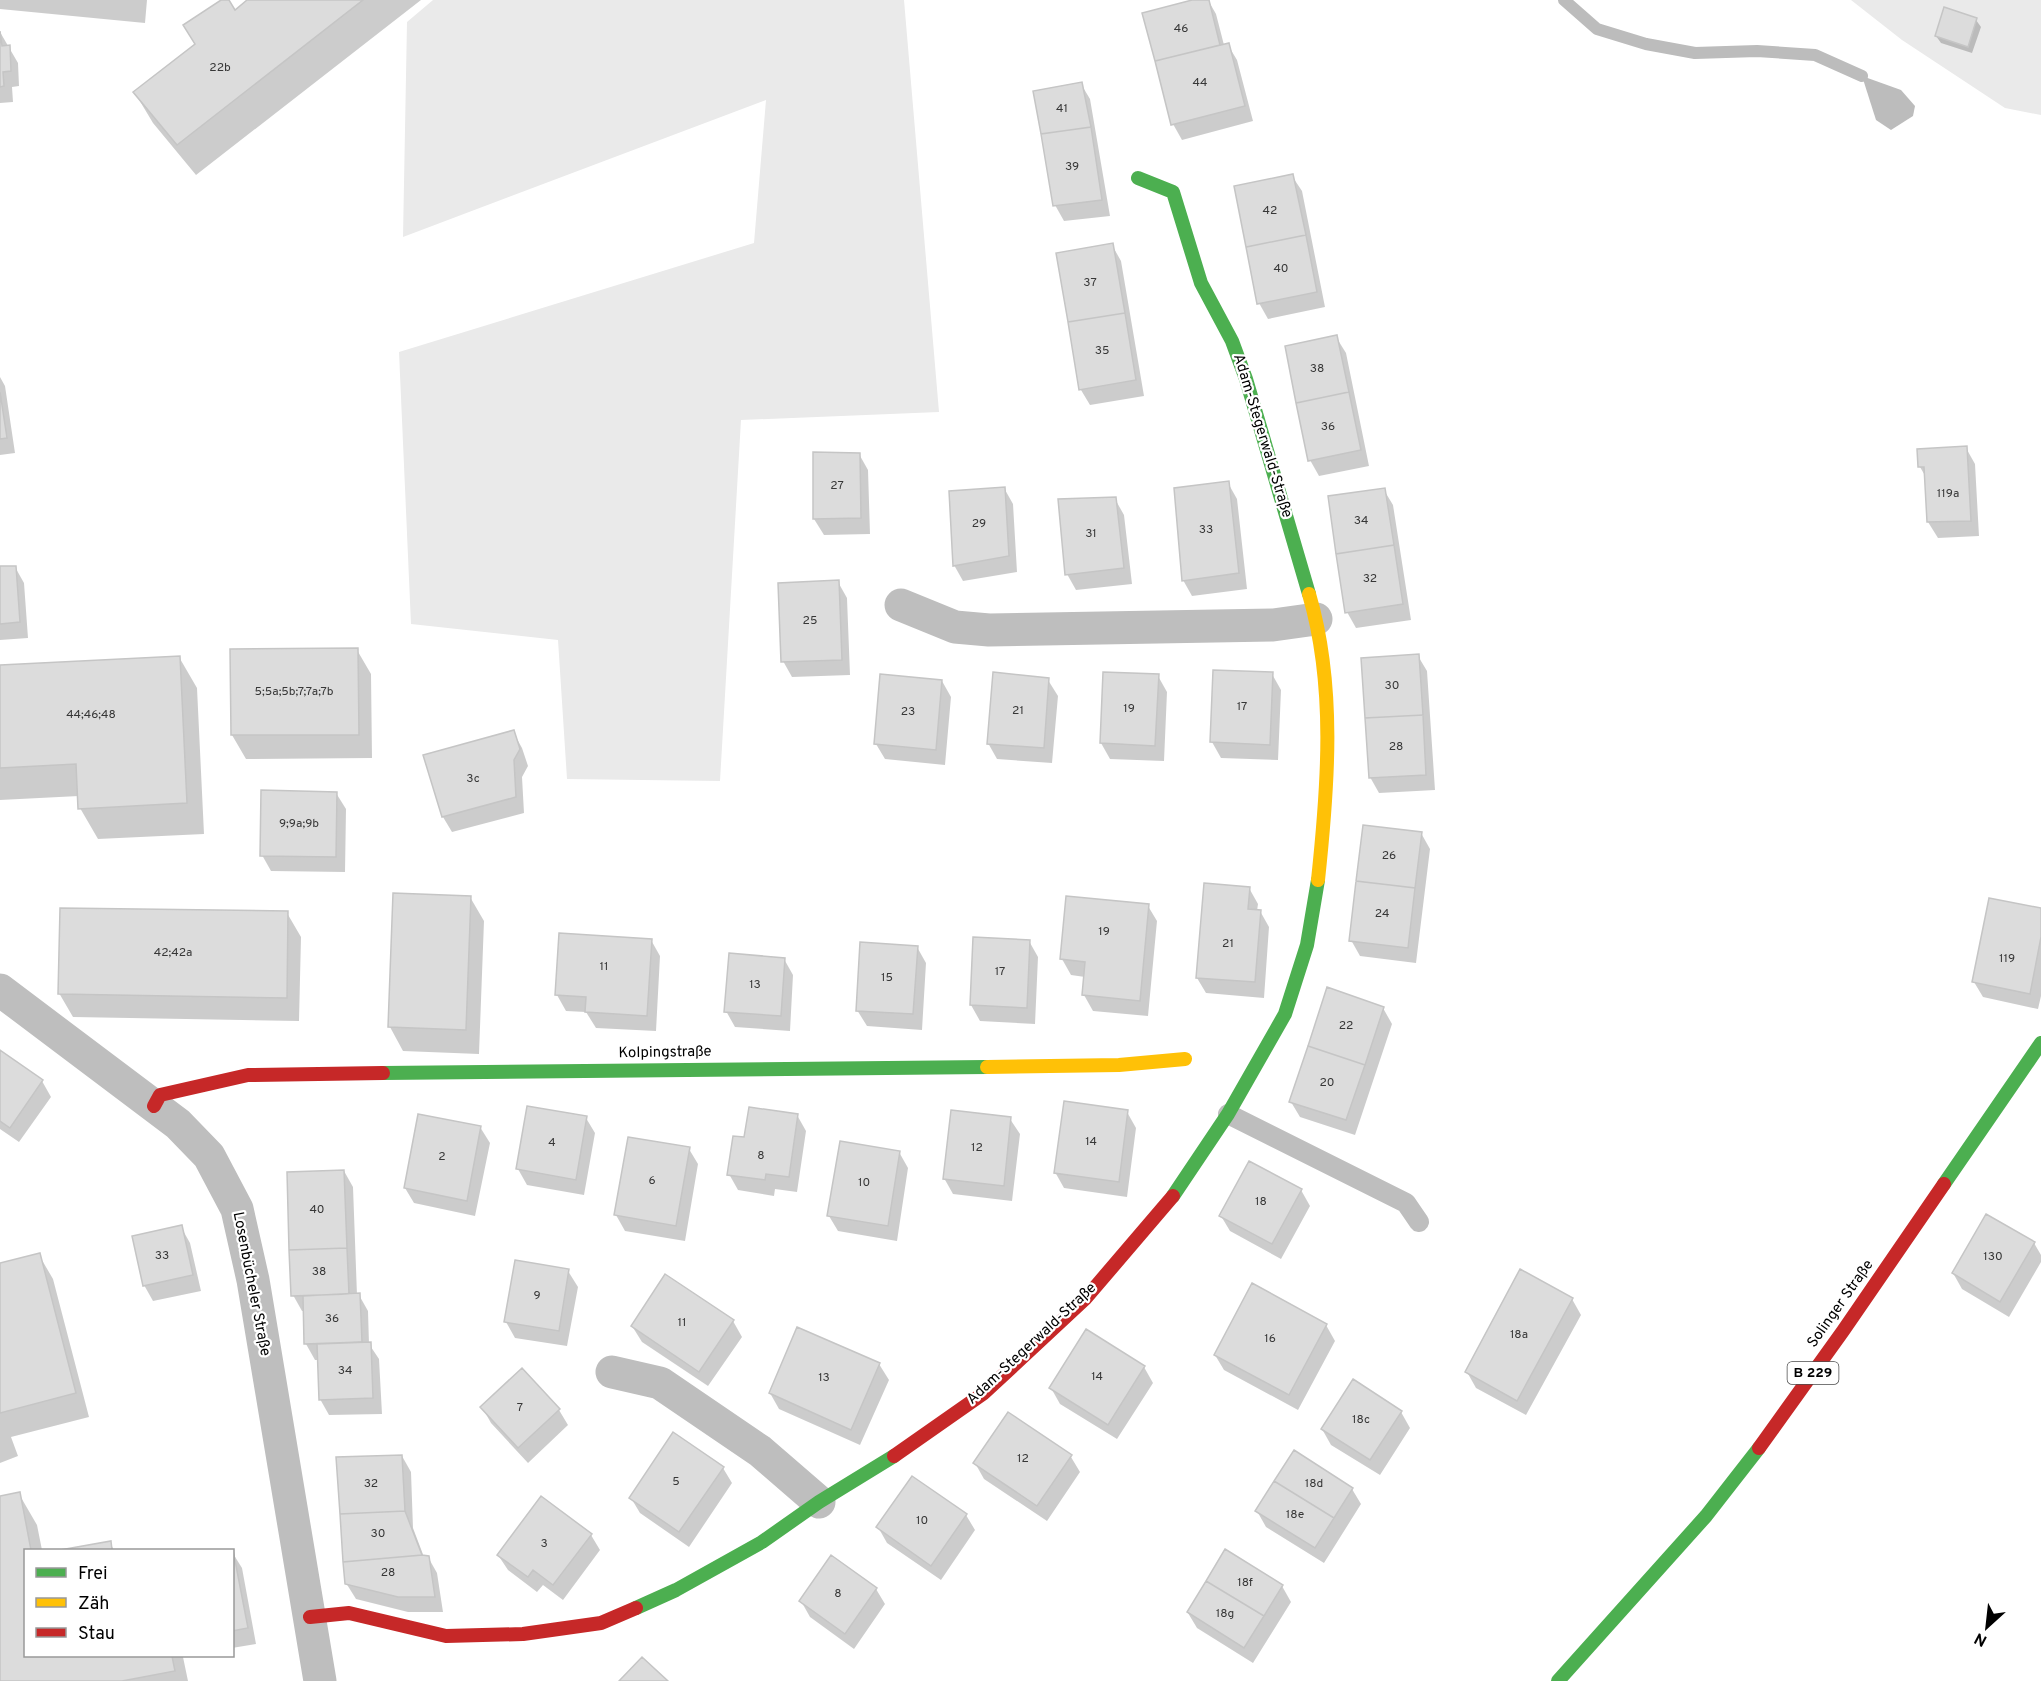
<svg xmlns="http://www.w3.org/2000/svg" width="2041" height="1681" viewBox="0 0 2041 1681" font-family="Overpass,sans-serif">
<rect width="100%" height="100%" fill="#fff"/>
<!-- green -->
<path fill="#eaeaea" d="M433,0H904L939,412L741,420L720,781L567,779L558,640L411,624L399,352L754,243L766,100L403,237L407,22Z
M1851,0H2041V115L2005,108L1902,40Z"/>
<!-- water -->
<path fill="#bcbcbc" d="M1862,76L1901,90L1915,106L1913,116L1891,130L1876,120Z"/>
<!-- shadow -->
<path fill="#0003" d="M0,0H147L145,23L0,9Z
M224,0H227L234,12L250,0H421L196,175L153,123L135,93L196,45Z
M1198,0H1208L1216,14L1224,45H1228L1237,60L1253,121L1182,140L1173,124L1144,14Z
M1976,20L1981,27L1972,53L1941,43L1936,36Z
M0,32L18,63L19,86L12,87L13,102L0,103Z
M1081,84L1090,99L1110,216L1064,221L1055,205Z
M1292,176L1302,191L1325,307L1268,319L1259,303Z
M1112,245L1121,261L1144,396L1090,405L1081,390Z
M1336,337L1346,353L1369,466L1319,476L1310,460Z
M0,377L5,386L15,453L0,455Z
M1966,448L1975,464L1979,536L1938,538L1928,522L1927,479L1920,467Z
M815,454H859L868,470L870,534L824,535L814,519Z
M1228,483L1237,499L1247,589L1192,596L1183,580Z
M1004,488L1013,504L1017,572L963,581L954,565Z
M1384,490L1393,505L1411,620L1356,628L1347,612Z
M1115,499L1124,515L1132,584L1076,590L1067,574Z
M15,567L24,583L28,638L0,640V568Z
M838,582L847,598L850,675L792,677L783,661Z
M357,650L371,674L372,758L246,759L232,735Z
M1418,656L1427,671L1435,790L1379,793L1370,777Z
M179,657L197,688L204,834L98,839L80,808L79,796L0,800V667Z
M1272,674L1281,690L1278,760L1221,758L1212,742Z
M1158,676L1167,692L1164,761L1110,759L1101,743Z
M1048,680L1058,696L1052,763L997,759L988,743Z
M942,681L951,697L945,765L885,759L876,744Z
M513,732L522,748L528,766L522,777L524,813L452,832L443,817L425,756Z
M336,793L346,809L345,872L271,871L262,855Z
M1421,833L1430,849L1416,963L1360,956L1351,940Z
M1249,888L1258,904L1257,911H1260L1269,927L1264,998L1206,993L1197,978Z
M394,894L470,897L484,921L479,1054L403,1051L390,1027Z
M1148,906L1157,921L1148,1016L1093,1011L1084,995L1085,977L1071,975L1062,959Z
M2041,910V996L2038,1009L1983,997L1974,982Z
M287,913L301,937L299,1021L73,1017L59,993Z
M651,940L660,956L656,1031L596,1028L586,1012L566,1011L557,995Z
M1029,941L1038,957L1035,1024L980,1021L971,1005Z
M917,947L926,963L922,1030L867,1026L857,1010Z
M784,959L793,975L790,1031L735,1027L726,1011Z
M1383,1008L1392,1024L1355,1135L1300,1117L1291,1102Z
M0,1051L42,1081L51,1097L19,1142L0,1129Z
M1127,1112L1136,1128L1127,1197L1064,1188L1055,1172Z
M797,1115L806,1131L797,1192L775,1189L774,1196L738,1190L729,1174L745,1139Z
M586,1118L595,1133L584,1195L527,1185L518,1169Z
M1010,1119L1020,1134L1012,1201L953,1194L944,1178Z
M480,1127L490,1143L475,1216L414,1203L405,1188Z
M689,1149L698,1164L685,1241L625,1231L616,1215Z
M899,1152L908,1168L897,1241L838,1231L829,1216Z
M344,1171L353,1187L357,1295H359L368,1311L369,1344L379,1359L382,1414L329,1415L320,1399L319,1360H315L306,1344L305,1311H302L293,1295Z
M1301,1190L1310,1206L1281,1259L1230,1231L1221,1216Z
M181,1227L190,1243L201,1291L153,1301L144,1285Z
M2034,1243L2041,1255V1262L2009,1317L1962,1289L1953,1273Z
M39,1255L53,1279L89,1417L11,1437L18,1456L0,1463V1265Z
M568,1271L578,1287L567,1346L515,1338L506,1322Z
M1572,1299L1581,1315L1526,1415L1476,1388L1467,1372Z
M733,1321L742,1337L708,1386L642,1342L632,1326Z
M1326,1325L1335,1341L1298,1410L1224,1370L1215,1355Z
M879,1364L889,1380L860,1445L779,1409L770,1393Z
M1144,1367L1153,1383L1117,1439L1060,1404L1051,1388Z
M482,1407L559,1410L568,1425L528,1463L491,1423Z
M1401,1412L1410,1428L1380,1475L1331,1445L1322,1429Z
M1009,1414L1071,1457L1080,1472L1047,1521L984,1479L975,1463Z
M402,1456L411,1472L413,1528L424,1557H428L437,1573L443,1612H408L356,1599L346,1583Z
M723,1468L732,1483L689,1547L640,1513L631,1498Z
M1352,1489L1361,1504L1324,1563L1266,1527L1257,1511Z
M19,1494L37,1525L42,1550H26V1656H191L183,1657L188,1681H0V1497Z
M966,1515L975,1530L941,1580L887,1543L878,1527Z
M591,1535L600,1550L563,1600L543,1585L537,1592L508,1570L498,1555Z
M110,1543L114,1550H68Z
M232,1552L242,1568L256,1644L232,1648Z
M1282,1586L1291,1602L1253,1663L1197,1628L1188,1613Z
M876,1589L885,1604L854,1649L810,1617L801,1601Z"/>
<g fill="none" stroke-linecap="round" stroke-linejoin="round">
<!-- stream -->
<path stroke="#bcbcbc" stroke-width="12" d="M1564,0L1597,29L1646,44L1695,53L1757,51L1815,55L1862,76"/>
</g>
<!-- building -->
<path fill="#dcdcdc" stroke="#c5c5c5" stroke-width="1.5" d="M221,0H229L235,10L247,0H363L177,145L133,92L195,44L183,25Z
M1192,0H1209L1220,45L1155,61L1142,13Z
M1944,7L1977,18L1968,47L1935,36Z
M0,31L2,46L10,45L11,71L3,72L4,86L0,87Z
M1229,43L1245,106L1171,125L1155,61Z
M1082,82L1091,127L1041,134L1033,91Z
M1091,127L1102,200L1053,206L1041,134Z
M1293,174L1306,235L1246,247L1234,186Z
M1306,235L1317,292L1257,304L1246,247Z
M1113,243L1125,313L1068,322L1056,253Z
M1125,313L1136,380L1079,390L1068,322Z
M1337,335L1349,392L1296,403L1285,346Z
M0,392L7,438L0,439Z
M1349,392L1361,450L1308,461L1296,403Z
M1967,446L1971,521L1927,522L1924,467H1918L1917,449Z
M813,452L860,453L861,518L813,519Z
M1229,481L1239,573L1182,581L1174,488Z
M1005,487L1009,556L953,566L949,491Z
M1385,488L1394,545L1336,554L1328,496Z
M1116,497L1124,568L1065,575L1058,499Z
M1394,545L1403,604L1345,613L1336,554Z
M0,566H16L20,622L0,624Z
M839,580L842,660L781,662L778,583Z
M358,648L359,735H231L230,649Z
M1419,654L1423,715L1365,718L1361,658Z
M180,656L187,803L78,809L76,764L0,768V665Z
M1213,670L1273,672L1270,745L1210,742Z
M993,672L1049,678L1044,748L987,744Z
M1103,672L1159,674L1155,746L1100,743Z
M880,674L942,680L936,750L874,744Z
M1423,715L1426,775L1369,778L1365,718Z
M514,730L520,749L514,760L516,797L442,817L423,755Z
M261,790L337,792L336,857L260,856Z
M1363,825L1422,832L1415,888L1356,881Z
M1356,881L1415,888L1408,948L1349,941Z
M1204,883L1250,887L1248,909L1261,910L1255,982L1196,978Z
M393,893L471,896L466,1030L388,1027Z
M1066,896L1149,904L1140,1001L1082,995L1085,962L1060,959Z
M1989,898L2041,908V937L2030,994L1972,982Z
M60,908L288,911L287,998L58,994Z
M559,933L652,939L647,1016L585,1012L586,997L555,995Z
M973,937L1030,940L1027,1008L970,1005Z
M860,942L918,946L913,1014L856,1011Z
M729,953L785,958L781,1016L724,1012Z
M1327,987L1384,1007L1365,1065L1308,1046Z
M1308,1046L1365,1065L1346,1120L1289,1102Z
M0,1050L43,1080L10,1128L0,1121Z
M1064,1101L1128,1110L1119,1182L1054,1173Z
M527,1106L587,1116L576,1180L516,1169Z
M749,1107L798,1114L789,1177L766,1174L765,1180L727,1175L733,1136L744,1137Z
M951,1110L1011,1117L1004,1186L943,1179Z
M418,1114L481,1126L467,1201L404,1188Z
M628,1137L690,1147L676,1226L614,1215Z
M840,1141L900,1151L888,1226L827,1216Z
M1249,1161L1302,1189L1272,1244L1219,1216Z
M344,1170L347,1248L289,1250L287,1172Z
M1986,1214L2035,1242L2000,1302L1952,1273Z
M182,1225L193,1275L143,1286L132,1236Z
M347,1248L349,1294L291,1296L289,1250Z
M40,1253L76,1393L0,1413V1263Z
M515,1260L569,1269L559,1331L504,1322Z
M1520,1269L1573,1298L1517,1401L1465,1372Z
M665,1274L734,1320L699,1372L631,1326Z
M1252,1283L1327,1324L1289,1395L1214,1355Z
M360,1293L362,1342L304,1344L303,1296Z
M797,1327L880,1363L851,1430L769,1393Z
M1086,1329L1145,1366L1108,1425L1049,1388Z
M371,1342L373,1398L319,1400L317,1344Z
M522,1368L560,1409L518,1448L480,1407Z
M1353,1379L1402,1411L1370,1460L1321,1429Z
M1008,1412L1072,1455L1037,1506L973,1463Z
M673,1432L724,1467L679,1532L629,1498Z
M1294,1450L1353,1488L1334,1518L1274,1481Z
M402,1455L405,1511L340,1514L336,1457Z
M912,1476L967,1514L931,1566L876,1527Z
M1274,1481L1334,1518L1315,1548L1255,1511Z
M20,1492L31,1550H26V1656H172L175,1671L122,1681H0V1496Z
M541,1496L592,1534L553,1585L533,1570L528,1577L497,1555Z
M405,1511L422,1555L343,1562L340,1514Z
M111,1541L112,1550H60Z
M1225,1549L1283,1585L1264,1616L1206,1581Z
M231,1550H233L248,1628L232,1631Z
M422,1555L429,1556L435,1597H398L345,1584L343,1562Z
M831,1555L877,1588L845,1634L799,1601Z
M1206,1581L1264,1616L1244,1648L1187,1612Z
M642,1657L668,1681H619Z"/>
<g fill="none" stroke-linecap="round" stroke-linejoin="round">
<!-- lane -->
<path stroke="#bebebe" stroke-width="20" d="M1228,1114L1406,1203L1419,1222"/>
<!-- street -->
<path stroke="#bebebe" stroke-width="33" d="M901,605L955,627L989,630L1273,625L1316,619
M0,990L178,1124L209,1156L237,1209L253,1280L320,1681
M612,1372L660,1383L760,1451L819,1502"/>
<!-- fast -->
<path stroke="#4caf50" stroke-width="14" d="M1138,178L1173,192L1201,283L1232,341L1246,379L1309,594
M383,1073L987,1067
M1944,1184L2041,1043
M1173,1196L1228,1114L1285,1014L1307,945L1318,880
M636,1608L676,1590L762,1542L819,1502L894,1456
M1558,1681L1706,1516L1759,1448"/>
<!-- slow -->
<path stroke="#ffc107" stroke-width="14" d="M1309,594C1336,686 1328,786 1318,880
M987,1067L1119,1065L1185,1059"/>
<!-- jam -->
<path stroke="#c62828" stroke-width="14" d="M154,1106L160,1095L248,1075L383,1073
M1759,1448L1843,1331L1944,1184
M894,1456L984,1393L1085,1299L1173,1196
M310,1617L349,1613L446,1636L523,1634L601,1623L636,1608"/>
</g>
<g text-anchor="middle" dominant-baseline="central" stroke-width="4.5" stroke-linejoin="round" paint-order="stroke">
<!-- number labels -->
<g font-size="12" fill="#373737">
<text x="1181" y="29">46</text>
<text x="220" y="68">22b</text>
<text x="1200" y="83">44</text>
<text x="1062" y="109">41</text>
<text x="1072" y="167">39</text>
<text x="1270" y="211">42</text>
<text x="1281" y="269">40</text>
<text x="1090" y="283">37</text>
<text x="1102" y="351">35</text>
<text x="1317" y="369">38</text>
<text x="1328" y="427">36</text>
<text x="837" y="486">27</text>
<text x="1948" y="494">119a</text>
<text x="1361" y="521">34</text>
<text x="979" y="524">29</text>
<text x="1206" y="530">33</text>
<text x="1091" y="534">31</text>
<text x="1370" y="579">32</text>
<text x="810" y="621">25</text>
<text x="1392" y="686">30</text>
<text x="294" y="692">5;5a;5b;7;7a;7b</text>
<text x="1242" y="707">17</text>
<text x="1129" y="709">19</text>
<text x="1018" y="711">21</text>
<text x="908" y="712">23</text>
<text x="91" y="715">44;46;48</text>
<text x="1396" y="747">28</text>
<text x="473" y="779">3c</text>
<text x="299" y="824">9;9a;9b</text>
<text x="1389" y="856">26</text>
<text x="1382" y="914">24</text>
<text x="1104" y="932">19</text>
<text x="1228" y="944">21</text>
<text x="173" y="953">42;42a</text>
<text x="2007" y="959">119</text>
<text x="604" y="967">11</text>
<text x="1000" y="972">17</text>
<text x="887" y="978">15</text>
<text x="755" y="985">13</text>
<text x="1346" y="1026">22</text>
<text x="1327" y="1083">20</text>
<text x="1091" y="1142">14</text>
<text x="552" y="1143">4</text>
<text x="977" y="1148">12</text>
<text x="761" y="1156">8</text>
<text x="442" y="1157">2</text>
<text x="652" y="1181">6</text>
<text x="864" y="1183">10</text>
<text x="1261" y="1202">18</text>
<text x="317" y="1210">40</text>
<text x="162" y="1256">33</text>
<text x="1993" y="1257">130</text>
<text x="319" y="1272">38</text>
<text x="537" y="1296">9</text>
<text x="332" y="1319">36</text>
<text x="682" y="1323">11</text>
<text x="1519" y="1335">18a</text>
<text x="1270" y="1339">16</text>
<text x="345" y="1371">34</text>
<text x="1097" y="1377">14</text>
<text x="824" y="1378">13</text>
<text x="520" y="1408">7</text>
<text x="1361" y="1420">18c</text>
<text x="1023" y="1459">12</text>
<text x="676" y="1482">5</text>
<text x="371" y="1484">32</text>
<text x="1314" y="1484">18d</text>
<text x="1295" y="1515">18e</text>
<text x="922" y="1521">10</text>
<text x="378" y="1534">30</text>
<text x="544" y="1544">3</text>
<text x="388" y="1573">28</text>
<text x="1245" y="1583">18f</text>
<text x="838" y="1594">8</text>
<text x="1225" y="1614">18g</text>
</g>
<!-- shield labels -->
<rect fill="#fff" stroke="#4c4c4c" stroke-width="1.5" x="1787.5" y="1362" width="51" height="22" rx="4.5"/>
<g font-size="14" font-weight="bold" fill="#000">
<text x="1813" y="1373">B 229</text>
</g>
<!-- street labels -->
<g font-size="15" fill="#000" stroke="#fff">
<text transform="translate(1262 436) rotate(73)">Adam-Stegerwald-Straße</text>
<text transform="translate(665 1053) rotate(-1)">Kolpingstraße</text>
<text transform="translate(251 1284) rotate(79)">Losenbücheler Straße</text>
<text transform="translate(1841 1304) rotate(-55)">Solinger Straße</text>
<text transform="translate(1032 1344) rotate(-43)">Adam-Stegerwald-Straße</text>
</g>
</g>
<!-- legend -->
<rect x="24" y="1549" width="210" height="108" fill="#ffffff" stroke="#999999" stroke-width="1.5"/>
<rect x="36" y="1568" width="30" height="9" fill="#4caf50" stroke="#999999" stroke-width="1.5"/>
<text x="78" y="1579" font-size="18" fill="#000000">Frei</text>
<rect x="36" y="1598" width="30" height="9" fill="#ffc107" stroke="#999999" stroke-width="1.5"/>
<text x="78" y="1609" font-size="18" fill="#000000">Zäh</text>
<rect x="36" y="1628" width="30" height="9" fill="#c62828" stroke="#999999" stroke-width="1.5"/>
<text x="78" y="1639" font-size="18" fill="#000000">Stau</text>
<!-- north arrow -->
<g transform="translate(1987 1627) rotate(207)" stroke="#ffffff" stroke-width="4.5" paint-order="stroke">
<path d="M0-4.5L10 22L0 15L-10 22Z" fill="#000000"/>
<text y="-9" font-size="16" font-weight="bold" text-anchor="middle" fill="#000000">N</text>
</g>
</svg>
